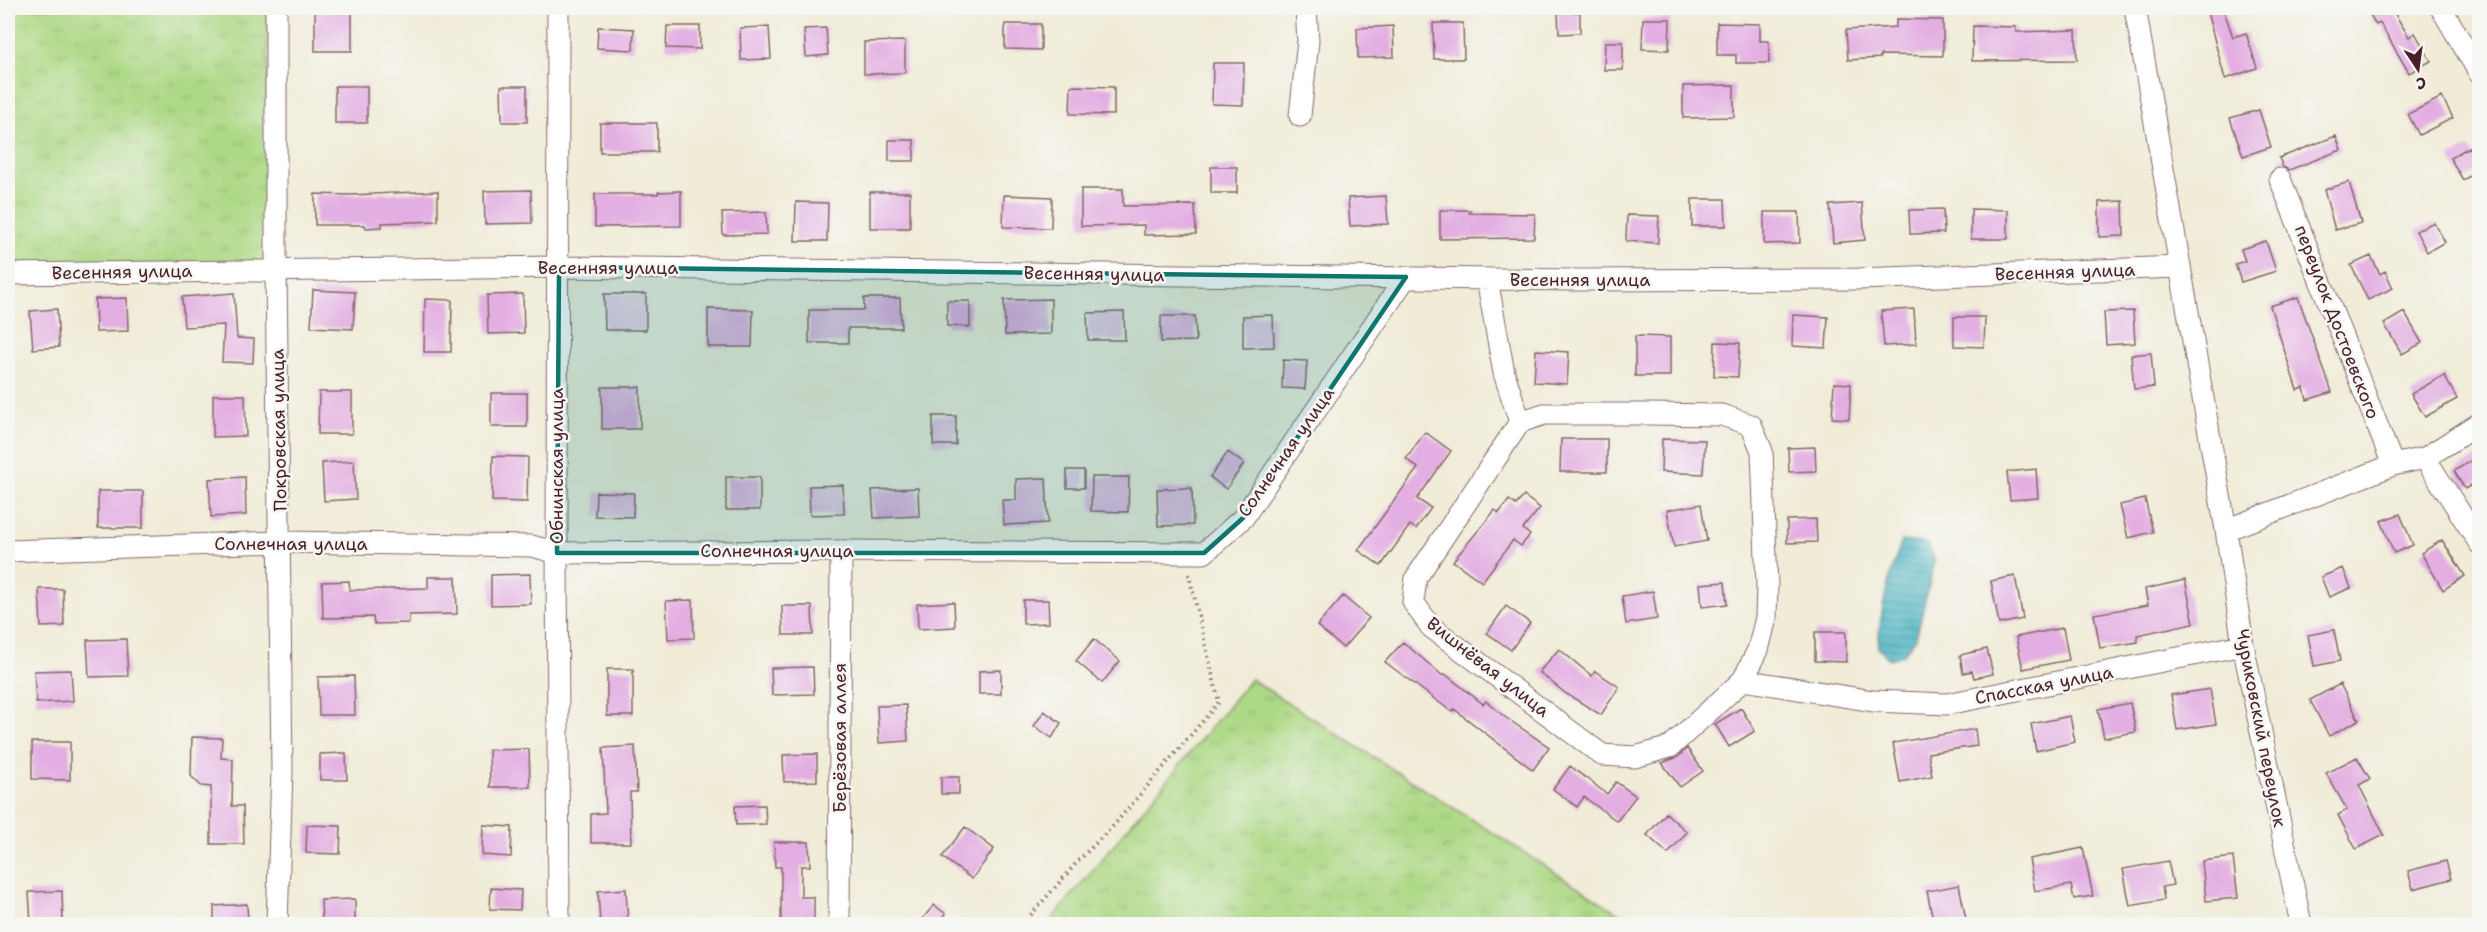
<svg xmlns="http://www.w3.org/2000/svg" width="2487" height="932" viewBox="0 0 2487 932" font-family="'Shantell Sans',sans-serif">
<defs>
<pattern id="grass-tufts" width="24" height="20" patternUnits="userSpaceOnUse" patternTransform="scale(1.5)"><rect width="24" height="20" fill="#add986"/><path d="M3 7l-1-3M5 7V3M7 7l1-3M15 17l-1-3M17 17v-4M19 17l1-3" fill="none" stroke="#96ba74"/></pattern>
<pattern id="water-rules" width="6" height="5" patternUnits="userSpaceOnUse" patternTransform="scale(1.5)"><rect width="6" height="5" fill="#47b4c3"/><path d="M0 2.5h6" fill="none" stroke="#3d929f"/></pattern>
</defs>
<rect width="100%" height="100%" fill="#f6f6f2"/>
<filter id="ink" filterUnits="userSpaceOnUse"><feTurbulence type="fractalNoise" baseFrequency=".0167" numOctaves="2"/><feDisplacementMap in="SourceGraphic" scale="12" xChannelSelector="R" yChannelSelector="G"/><feConvolveMatrix kernelMatrix="1 2 1 2 8 2 1 2 1" color-interpolation-filters="sRGB"/></filter>
<filter id="wash" filterUnits="userSpaceOnUse"><feTurbulence type="fractalNoise" baseFrequency=".008" numOctaves="4" result="noise"/><feDisplacementMap in="SourceGraphic" scale="24" xChannelSelector="R" yChannelSelector="G"/><feGaussianBlur stdDeviation="1.35" result="paint"/><feColorMatrix in="noise" values="0 0 0 0 0 0 0 0 0 0 0 0 0 0 0 0 0 1.4 0 .05"/><feComposite in="paint" operator="in"/></filter>
<g filter="url(#wash)">
<rect width="100%" height="100%" fill="#f0ecd8"/>
<!-- grass -->
<path fill="url(#grass-tufts)" stroke="#7c7c58" stroke-width="1.5" d="M8,8H268L267,271L8,275Z
M1251,679L1636,924H1048Z"/>
<!-- water -->
<path fill="url(#water-rules)" stroke="#486a77" stroke-width="1.5" d="M1902,541L1927,543L1935,560L1916,638L1903,655L1889,659L1878,648C1880,611 1888,576 1902,541Z"/>
<g id="blocks">
<!-- building -->
<path fill="#e3aee2" d="M2206,8H2223L2233,37L2246,33L2257,68L2225,79Z
M2366,8H2407L2395,14L2409,37L2415,33L2431,61L2409,73L2380,23L2376,25Z
M352,10V51H315V11Z
M1580,12V33L1559,34L1558,13Z
M1643,19H1670L1669,50L1642,49Z
M1896,19L1943,20V56L1880,55V58L1848,60L1846,30L1896,27Z
M1433,23H1463L1464,59H1434Z
M1717,23L1760,24V41H1769V63H1736V55H1717Z
M1005,24H1041V50L1005,49Z
M667,26H700V49L666,48Z
M1393,26L1394,57L1358,58L1357,28Z
M1973,26L2016,27V32L2076,30L2077,60L1972,61Z
M598,27L634,29L633,50L597,48Z
M769,27L771,59L741,60L740,28Z
M826,28L828,55L806,57L804,29Z
M905,41V73L864,74V42Z
M1605,42H1623V70H1604Z
M1213,63H1244L1243,105L1212,104Z
M1734,85V117L1683,118V86Z
M335,86H367V123H335Z
M501,86H527V122H502Z
M1071,86L1114,87V115L1070,114Z
M2442,97L2453,118L2419,135L2408,114Z
M2259,110L2271,147L2243,156L2230,118Z
M600,123H657V152H600Z
M2336,136L2341,150L2289,170L2283,167L2279,158Z
M889,140H914V161H889Z
M2469,147L2480,165V170L2463,180L2450,158Z
M1211,167H1237V193H1211Z
M2349,182L2361,223L2335,230L2324,190Z
M1081,189H1123V206L1195,205L1196,234L1144,235V225L1081,226Z
M531,190L532,223L485,224L484,191Z
M438,191V221L382,223V227L366,228L365,225H315V194L351,195Z
M681,191V226L595,227V194H658V192Z
M870,192H910V228H870Z
M1004,195L1052,197L1051,228L1003,227Z
M1386,196L1388,224L1350,226L1348,198Z
M1692,199H1725L1726,226H1692Z
M2123,201L2124,236L2099,237V202Z
M796,202L828,203L827,241H795Z
M1862,203L1865,240L1833,243L1830,205Z
M1943,209L1944,233L1910,234L1909,210Z
M1971,209L2008,210V239H1971Z
M1440,210H1470L1469,213L1535,214L1534,238L1440,239Z
M766,212L767,234L723,235L722,213Z
M1764,212H1799L1800,243L1764,244Z
M1627,215L1659,216L1658,243L1626,241Z
M2434,222L2445,242L2427,252L2416,231Z
M2266,241L2276,271L2241,282L2235,264L2245,261L2241,249Z
M2371,256L2380,274L2385,271L2393,288L2368,300L2351,265Z
M313,290L355,292L353,329L311,327Z
M234,293L237,338L254,339L253,363L222,362L224,325L184,327L182,297Z
M523,294L524,333L488,334L487,295Z
M604,294H646V330H605Z
M2298,297L2332,392L2307,400L2304,388L2297,390L2270,306Z
M127,298L128,331L96,332L95,299Z
M864,298H900L901,328H848V343H809V310H864Z
M425,299L452,300L451,352H424Z
M1051,299V334L1005,335L1004,300Z
M947,301H970V327L947,326Z
M57,309L59,347L33,349L30,311Z
M708,309L753,310L752,347H708Z
M1914,309L1916,344L1884,346L1881,311Z
M2133,311L2135,343L2106,345L2104,312Z
M1124,312L1125,340H1088L1087,313Z
M2404,312L2422,343L2402,354L2384,324Z
M1273,315L1274,347L1243,348V316Z
M1793,315L1828,317L1826,348L1792,346Z
M1161,316H1195L1196,341L1161,342Z
M1954,317H1985L1984,347L1954,346Z
M1635,336L1670,337V376H1635Z
M1715,342L1740,343L1738,377L1714,376Z
M1536,350L1569,352L1567,384L1534,382Z
M2151,353L2154,387L2134,389L2131,355Z
M1283,360L1307,361L1305,389L1282,388Z
M2444,375L2457,399L2425,417L2411,394Z
M1834,383L1851,384L1849,419L1832,418Z
M602,387H640V429H602Z
M319,392H352V434H318Z
M491,393H527V427H491Z
M213,395H245L246,436L213,437Z
M933,416H956V445H933Z
M1425,432L1451,451L1417,499L1431,508L1416,529L1410,525L1381,566L1358,550L1418,468L1406,459Z
M1561,439H1607V472H1560Z
M1662,439L1705,440L1703,474L1661,472Z
M1815,447L1816,471L1789,472L1788,448Z
M1228,452L1244,464L1226,489L1210,477Z
M2480,455V480L2465,489L2454,471Z
M493,456L528,457L527,502L492,501Z
M354,461L356,499L324,501L322,463Z
M2036,469L2038,498L2010,500L2007,472Z
M1067,470H1084V488H1067Z
M245,477L246,515L211,517L209,479Z
M726,477H760V510H726Z
M1092,477H1129L1128,512L1091,511Z
M1046,478L1048,523L1004,525L1002,500H1016V479Z
M843,485L844,514L810,515L809,486Z
M918,488L919,516L874,518L872,490Z
M1192,488L1193,525L1158,526L1157,489Z
M98,491H143V528H98Z
M596,492L634,493L633,517L595,516Z
M1524,496L1540,508L1523,529L1530,535L1521,546L1513,540L1482,582L1453,561L1495,510L1499,513L1509,500L1516,505Z
M2145,499L2153,532L2128,538L2120,505Z
M1701,504L1707,541L1674,547L1667,510Z
M2400,514L2413,545L2394,553L2381,521Z
M1816,519L1817,542L1787,543V520Z
M2442,540L2465,576L2443,590L2421,553Z
M2343,568L2351,588L2329,597L2321,577Z
M530,574L531,604L491,605V575Z
M2015,576L2023,619L1999,624L1991,581Z
M428,577H456L457,614L409,615V623L374,624L373,617L323,618L322,582L349,581L350,590L428,588Z
M2185,580L2194,623L2137,635L2138,642L2100,648L2094,614L2148,605L2145,589Z
M1725,582L1727,604L1702,607L1700,584Z
M39,589H63L64,626L41,627Z
M1653,591L1657,619L1626,624L1622,596Z
M1343,596L1369,618L1343,648L1317,626Z
M693,600L694,638L668,639L666,601Z
M1023,600H1048L1049,623L1023,624Z
M954,602L955,627L918,629L917,604Z
M782,606H812L813,635H783Z
M1506,606L1530,623L1511,650L1487,633Z
M2063,628L2069,660L2023,669L2016,637Z
M2334,630L2340,661L2314,666L2308,635Z
M1815,632H1846V662L1815,661Z
M126,639L128,676L89,677L87,640Z
M1094,639L1120,661L1102,683L1076,661Z
M1403,642L1443,676L1445,674L1483,704L1486,701L1505,717L1549,747L1533,770L1454,709L1452,712L1385,662Z
M1559,649L1592,676L1595,671L1619,687L1601,715L1565,693L1539,672Z
M1987,649L1993,674L1974,678L1972,671L1963,673L1960,655Z
M813,667L814,694L772,695L771,668Z
M607,669H633V716H607Z
M71,670L73,701L36,703L34,671Z
M1001,670V694H979V671Z
M354,676L355,715H319L318,677Z
M2340,684L2359,720L2329,736L2310,700Z
M2210,689L2216,724L2177,730L2171,695Z
M2130,703L2136,732L2104,738L2098,709Z
M906,705L908,741L879,743L877,706Z
M1741,708L1755,731L1729,747L1715,724Z
M1044,711L1061,723L1052,738L1034,726Z
M2070,716L2075,742L2036,751L2031,724Z
M1975,729L1977,746L1928,753L1932,776L1900,782L1893,743Z
M192,737L222,738L221,758L233,759L232,806H243L244,844H211V787L201,786L191,776Z
M32,742H70V780L32,779Z
M635,746L637,792H630L631,843H591V814L606,813L603,748Z
M1687,748L1703,771L1680,787L1662,763L1678,757Z
M529,749L530,787H490L489,750Z
M346,753L347,780H320V754Z
M817,754V781L784,782L783,755Z
M2357,757L2370,779L2359,785L2384,835L2356,849L2338,815L2347,810L2326,773Z
M1570,766L1607,794L1616,782L1636,796L1617,821L1584,797L1577,807L1553,789Z
M941,777H959V794H941Z
M765,805L766,824L736,825L735,806Z
M1666,813L1687,832L1668,854L1647,835Z
M307,825L341,826L340,854L306,853Z
M483,825L512,827L511,857L482,855Z
M965,827L994,849L972,879L942,857Z
M774,842H809L810,866H801V897H814V922H781V867H775Z
M2083,848L2093,896L2074,899L2071,885L2035,891L2029,859Z
M2233,857L2238,898L2206,901L2202,861Z
M2168,861L2173,885L2162,887L2164,900L2130,906L2123,869Z
M2446,861L2451,879L2413,889L2408,871Z
M1959,885L1967,924H1934L1927,891Z
M491,888L521,890L520,910L490,909Z
M626,889L628,924H600L598,891Z
M62,891L63,924H31L29,892Z
M355,899V924H322L321,900Z
M247,904L248,924H214V906Z
M934,905L946,914L937,924H918Z"/>
</g>
</g>
<g filter="url(#ink)">
<use href="#blocks" fill-opacity="0" stroke="#846768" stroke-width="1.5"/>
<g fill="none" stroke-linecap="round" stroke-linejoin="round">
<defs>
<path id="minor" d="M276,8V270L282,771L277,924
M558,8L557,553L559,924
M2135,8L2226,530L2243,645L2301,924
M2441,8L2480,74
M1300,116L1308,41L1306,8
M2280,179L2393,465
M8,274L559,267L1573,280L1858,279L2179,267
M1487,279L1504,373L1520,422L1544,414H1647L1722,415L1751,425L1762,451L1767,586L1766,618L1758,650L1743,680L1873,701L1947,704L2243,645
M1520,422L1416,578L1413,602L1431,627L1602,755L1635,757L1670,747L1743,680
M2425,458L2480,544
M2226,530L2393,465L2425,458L2480,423
M8,551L281,542L532,546L557,553L841,551L1204,553L1243,518L1406,277
M839,924L841,551"/>
</defs>
<!-- minor casing -->
<use href="#minor" stroke="#846768" stroke-width="23"/>
<!-- path -->
<path stroke="#846768" stroke-width="4" stroke-dasharray="1.5 4.5" stroke-linecap="butt" d="M1023,924L1079,860L1114,825L1219,702L1188,571"/>
<!-- minor -->
<use href="#minor" stroke="#fff" stroke-width="21"/>
</g>
</g>
<!-- marked area -->
<path fill="#0f766e" fill-opacity="0.2" stroke="#0f766e" stroke-width="4.5" stroke-linejoin="round" d="M559,267L1406,277L1243,518L1204,553H557Z"/>
<g text-anchor="middle" dominant-baseline="central" stroke-width="5" stroke-linejoin="round" paint-order="stroke">
<!-- street labels -->
<g font-size="18" fill="#4a1f2b" stroke="#f6f6f2">
<text x="608" y="268">Весенняя улица</text>
<text transform="translate(122 272) rotate(-1)">Весенняя улица</text>
<text transform="translate(2065 272) rotate(-2)">Весенняя улица</text>
<text transform="translate(1094 274) rotate(1)">Весенняя улица</text>
<text x="1580" y="280">Весенняя улица</text>
<text transform="translate(2337 322) rotate(69)">переулок Достоевского</text>
<text transform="translate(279 430) rotate(-91)">Покровская улица</text>
<text transform="translate(1286 452) rotate(-55)">Солнечная улица</text>
<text transform="translate(557 466) rotate(-90)">Обнинская улица</text>
<text x="291" y="544">Солнечная улица</text>
<text x="777" y="551">Солнечная улица</text>
<text transform="translate(1488 667) rotate(38)">Вишнёвая улица</text>
<text transform="translate(2044 685) rotate(-11)">Спасская улица</text>
<text transform="translate(2261 728) rotate(79)">Чуриковский переулок</text>
<text transform="translate(840 738) rotate(-90)">Берёзовая аллея</text>
</g>
</g>
<!-- margin -->
<rect width="2487" height="932" fill="none" stroke="#f6f6f2" stroke-width="30"/>
<!-- north arrow -->
<g transform="translate(2418 69) rotate(167)" stroke="#f6f6f2" stroke-width="4.5" paint-order="stroke">
<path d="M0-4.5L10 22L0 15L-10 22Z" fill="#4a1f2b"/>
<text y="-9" font-size="16" font-weight="bold" text-anchor="middle" fill="#4a1f2b">С</text>
</g>
</svg>
